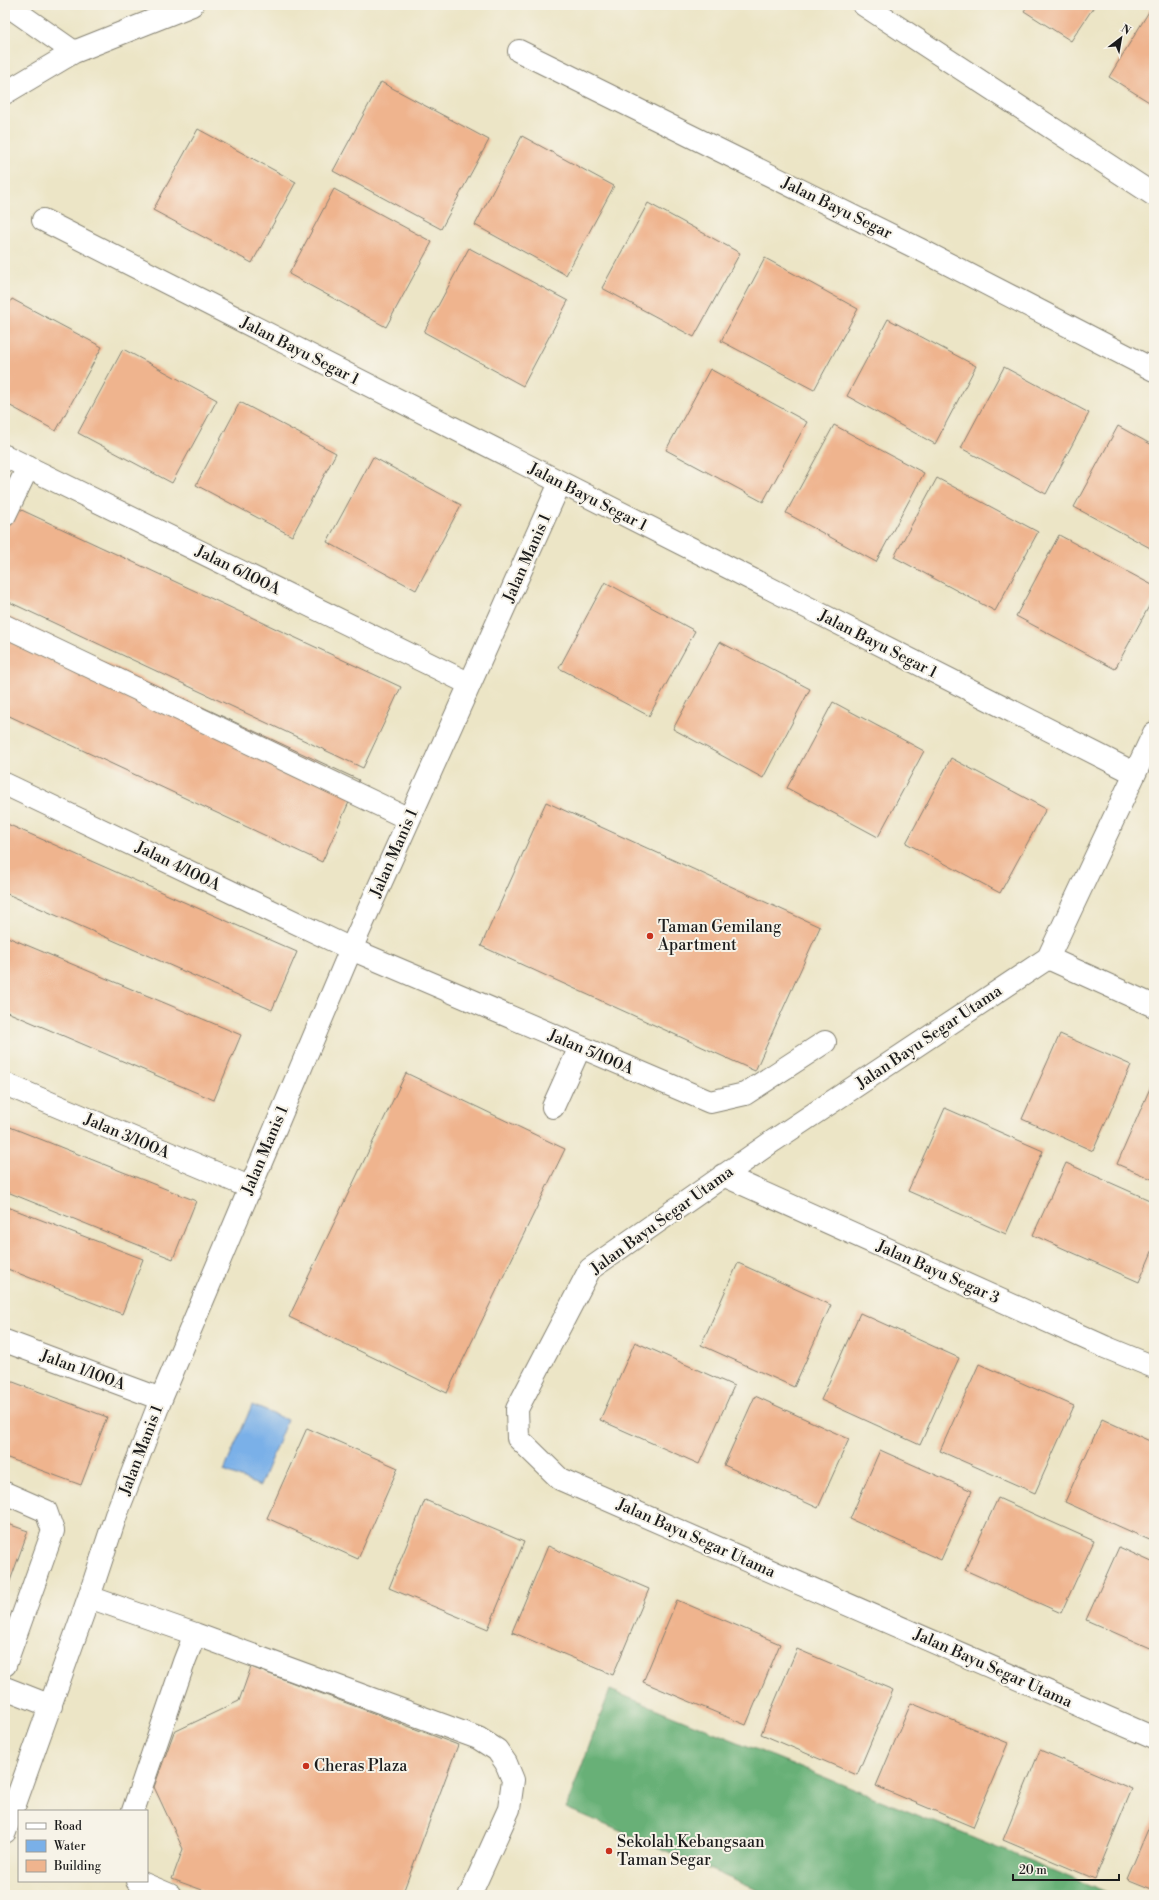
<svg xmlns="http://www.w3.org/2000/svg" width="1159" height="1900" viewBox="0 0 1159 1900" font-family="'Libre Bodoni',serif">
<rect width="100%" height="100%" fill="#f7f3e8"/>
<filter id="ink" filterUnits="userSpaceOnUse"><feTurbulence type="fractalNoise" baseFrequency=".025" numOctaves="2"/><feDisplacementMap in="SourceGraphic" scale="8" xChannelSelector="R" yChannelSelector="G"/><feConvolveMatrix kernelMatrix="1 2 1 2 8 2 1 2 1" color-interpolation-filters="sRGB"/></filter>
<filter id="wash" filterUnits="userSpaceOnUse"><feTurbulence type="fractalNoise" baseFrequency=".012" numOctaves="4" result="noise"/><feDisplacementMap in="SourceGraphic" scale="16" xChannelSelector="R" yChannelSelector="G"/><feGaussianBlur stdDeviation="0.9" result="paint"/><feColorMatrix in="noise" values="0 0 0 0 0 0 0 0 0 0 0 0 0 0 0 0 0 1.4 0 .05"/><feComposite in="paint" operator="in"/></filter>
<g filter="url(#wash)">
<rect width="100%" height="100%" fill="#ece5c6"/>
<!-- forest -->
<path fill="#68b077" stroke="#42664a" d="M610,1690L1114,1895H769L566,1808Z"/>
<!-- water -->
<path fill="#7ab0e8" stroke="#4b6682" d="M252,1405L287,1420L260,1486L224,1471Z"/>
<g id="blocks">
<!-- building -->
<path fill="#efb48e" d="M1028,5H1095L1071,41L1024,11Z
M1153,5H1154V105L1109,77Z
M381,82L489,140L441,229L333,171Z
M198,129L296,182L252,263L153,210Z
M522,136L614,186L566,275L475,225Z
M334,189L432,242L386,327L289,274Z
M648,203L740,253L694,337L602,288Z
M469,248L568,301L523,386L424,332Z
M765,258L858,309L814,390L721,341Z
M12,299L102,347L56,431L5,403V311Z
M888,319L976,366L935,444L847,396Z
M123,349L217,400L172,483L78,433Z
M1004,367L1089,413L1046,494L961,448Z
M710,369L807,422L763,502L666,450Z
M240,402L336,453L292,536L196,485Z
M834,425L924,473L876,562L786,513Z
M1118,426L1154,446V550L1074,507Z
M373,457L461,505L416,590L327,542Z
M937,478L1038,532L995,611L894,557Z
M13,506L401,687L363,768L5,600V523Z
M1059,535L1154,586V597L1115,669L1016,616Z
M605,582L695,631L649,716L559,668Z
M5,615L359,780L322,862L5,714Z
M720,642L810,689L763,778L673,729Z
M833,702L924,751L878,837L787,788Z
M951,758L1046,809L1000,893L906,843Z
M546,802L820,927L755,1071L481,946Z
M5,823L297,952L272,1010L5,893Z
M5,936L241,1035L214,1100L5,1011Z
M1060,1034L1131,1065L1093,1151L1022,1119Z
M406,1073L565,1149L447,1393L289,1317Z
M1154,1079V1180L1117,1164Z
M945,1108L1043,1151L1006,1234L908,1191Z
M5,1125L196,1201L173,1259L5,1191Z
M1066,1163L1154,1202V1247L1139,1282L1033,1235Z
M5,1206L143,1259L122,1314L5,1268Z
M738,1263L831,1305L794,1387L701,1345Z
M860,1313L959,1358L920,1445L821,1400Z
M635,1342L734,1386L699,1464L600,1420Z
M979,1364L1074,1406L1035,1493L940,1451Z
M5,1379L107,1417L81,1485L5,1457Z
M755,1396L849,1439L818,1508L724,1465Z
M1102,1419L1154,1443V1542L1065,1502Z
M307,1428L398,1468L358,1559L267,1518Z
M880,1450L972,1491L941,1560L850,1519Z
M998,1498L1094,1541L1061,1613L965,1570Z
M425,1500L524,1542L488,1629L389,1588Z
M5,1523L28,1531L5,1595Z
M548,1546L649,1589L613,1675L512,1632Z
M1119,1547L1154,1563V1650L1086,1620Z
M677,1600L780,1644L746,1725L643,1682Z
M797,1649L893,1690L857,1775L761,1734Z
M251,1667L458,1745L402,1895H216L172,1879L183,1849L154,1787L174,1732L239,1701Z
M911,1703L1008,1743L973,1827L876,1786Z
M1040,1750L1132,1789L1095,1879L1003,1840Z
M1154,1815V1890L1127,1879Z"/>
</g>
</g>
<g filter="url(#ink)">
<use href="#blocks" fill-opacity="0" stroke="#848071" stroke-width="1"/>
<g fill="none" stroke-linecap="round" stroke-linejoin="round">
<defs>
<path id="minor" d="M7,5L74,52
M864,5L1154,195
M519,51L921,250L1154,370
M5,93L74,52L192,5
M43,220L1134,773
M5,456L470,684
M5,515L28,467
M5,626L409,819
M1154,733L1048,958L773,1141L590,1269L517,1409L518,1438L560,1479L1154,1738
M5,784L351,949L710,1102L745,1094L825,1042
M1048,958L1154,1006
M5,1084L249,1187
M553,1107L580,1047
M723,1175L1105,1347L1154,1367
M5,1341L161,1399
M5,1493L46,1511L53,1531L5,1665
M89,1597L195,1634L184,1662L133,1811
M195,1634L478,1738L497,1750L506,1763L513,1780L509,1809L470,1895
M5,1688L51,1706
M5,1832L89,1597L116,1515L161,1399L351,949L560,483
M137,1881L170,1895"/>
</defs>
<!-- minor casing -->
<use href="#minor" stroke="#848071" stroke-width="24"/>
<!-- minor -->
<use href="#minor" stroke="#fff" stroke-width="22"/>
</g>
</g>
<!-- markers -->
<g fill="#c8321e" stroke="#f7f3e8" stroke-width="1.5">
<circle cx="650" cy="936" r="4"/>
<circle cx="306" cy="1766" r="4"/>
<circle cx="609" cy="1851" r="4"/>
</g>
<g text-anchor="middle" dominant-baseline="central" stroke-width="4" stroke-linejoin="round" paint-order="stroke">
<!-- street labels -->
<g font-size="16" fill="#1c1c1c" stroke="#f7f3e8">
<text transform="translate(837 208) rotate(26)">Jalan Bayu Segar</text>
<text transform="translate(300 351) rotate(27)">Jalan Bayu Segar 1</text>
<text transform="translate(588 497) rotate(27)">Jalan Bayu Segar 1</text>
<text transform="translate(527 558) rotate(-66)">Jalan Manis 1</text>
<text transform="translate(238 570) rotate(26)">Jalan 6/100A</text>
<text transform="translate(878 644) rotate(27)">Jalan Bayu Segar 1</text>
<text transform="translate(394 853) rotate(-66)">Jalan Manis 1</text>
<text transform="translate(178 866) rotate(26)">Jalan 4/100A</text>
<text transform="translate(929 1037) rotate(-34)">Jalan Bayu Segar Utama</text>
<text transform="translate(591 1052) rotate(23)">Jalan 5/100A</text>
<text transform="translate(127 1136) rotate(23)">Jalan 3/100A</text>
<text transform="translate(265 1150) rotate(-67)">Jalan Manis 1</text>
<text transform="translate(662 1220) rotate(-36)">Jalan Bayu Segar Utama</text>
<text transform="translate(938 1272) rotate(24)">Jalan Bayu Segar 3</text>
<text transform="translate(83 1370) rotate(20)">Jalan 1/100A</text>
<text transform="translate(141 1450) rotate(-69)">Jalan Manis 1</text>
<text transform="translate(696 1538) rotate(24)">Jalan Bayu Segar Utama</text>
<text transform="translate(993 1668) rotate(24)">Jalan Bayu Segar Utama</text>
</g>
<!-- poi labels -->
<g font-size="16" fill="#1c1c1c" stroke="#f7f3e8" text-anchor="start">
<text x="658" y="927">Taman Gemilang<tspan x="658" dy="18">Apartment</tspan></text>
<text x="314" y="1766">Cheras Plaza</text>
<text x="617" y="1842">Sekolah Kebangsaan<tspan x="617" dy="18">Taman Segar</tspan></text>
</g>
</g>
<!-- margin -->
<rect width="1159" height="1900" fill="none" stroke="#f7f3e8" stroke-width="20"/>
<!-- legend -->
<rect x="18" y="1810" width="130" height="72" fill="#f7f3e8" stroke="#9f9d96"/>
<rect x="26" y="1823" width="20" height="6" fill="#ffffff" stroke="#9f9d96"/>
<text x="54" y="1830" font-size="12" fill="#1c1c1c">Road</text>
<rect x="26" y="1840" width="20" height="12" fill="#7ab0e8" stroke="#9f9d96"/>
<text x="54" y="1850" font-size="12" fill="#1c1c1c">Water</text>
<rect x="26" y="1860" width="20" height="12" fill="#efb48e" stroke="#9f9d96"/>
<text x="54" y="1870" font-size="12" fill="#1c1c1c">Building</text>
<!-- north arrow -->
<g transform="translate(1121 38) rotate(31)" stroke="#f7f3e8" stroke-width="3" paint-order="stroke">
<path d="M0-3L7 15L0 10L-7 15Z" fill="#1c1c1c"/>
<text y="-6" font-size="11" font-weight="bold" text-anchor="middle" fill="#1c1c1c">N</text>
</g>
<!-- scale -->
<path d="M1013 1874v6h106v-6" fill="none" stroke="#1c1c1c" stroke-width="2"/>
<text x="1019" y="1874" font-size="12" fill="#1c1c1c" stroke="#f7f3e8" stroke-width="3" paint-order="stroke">20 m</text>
</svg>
